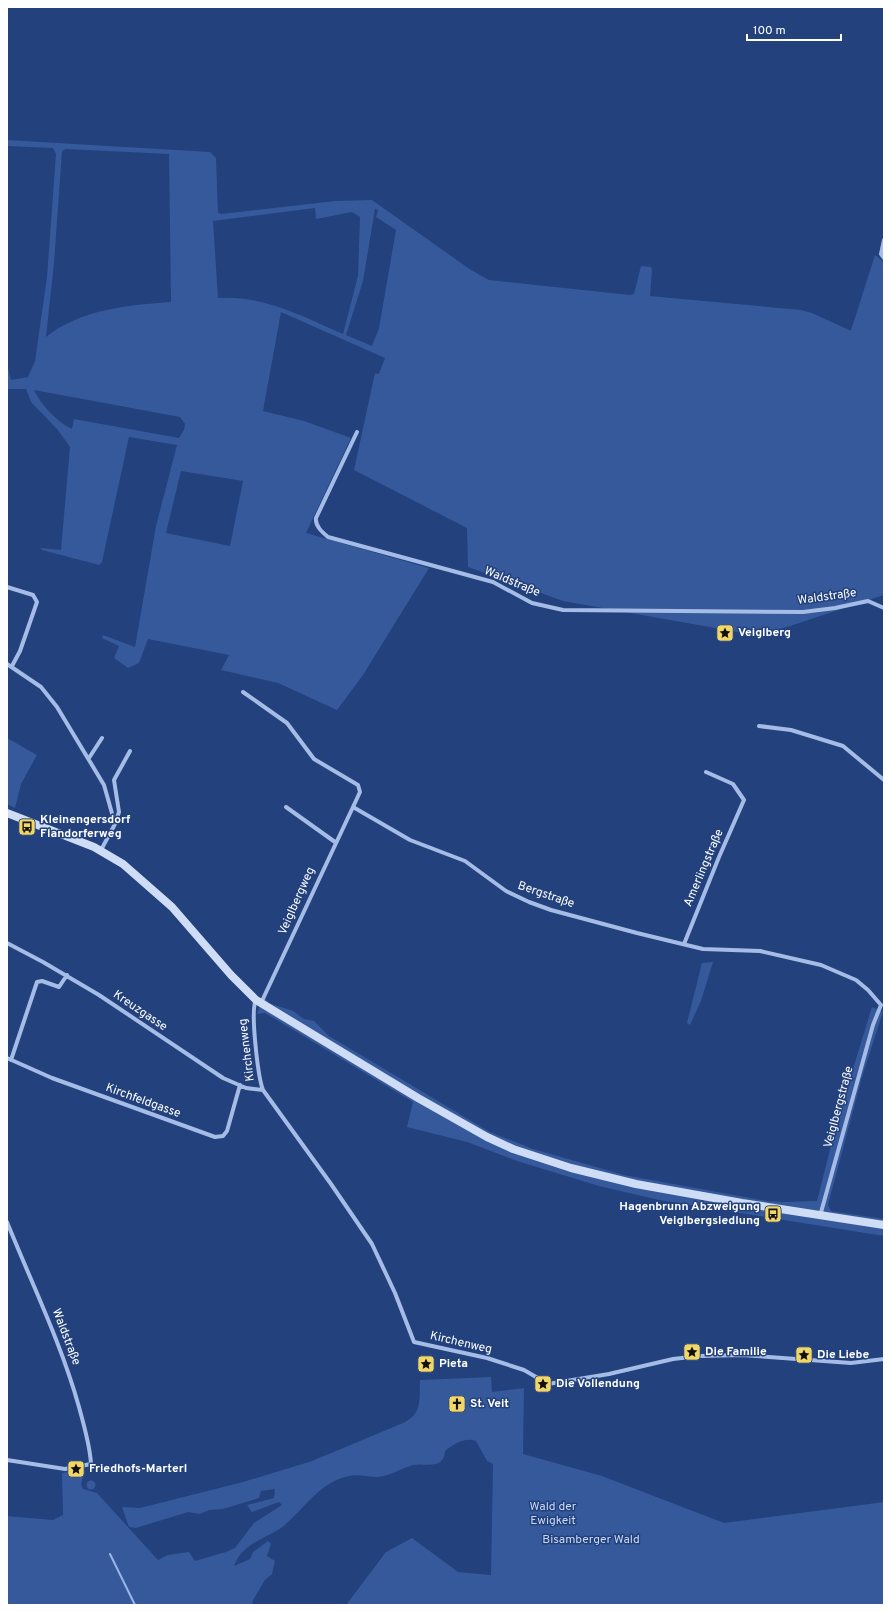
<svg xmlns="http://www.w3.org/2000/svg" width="891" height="1612" viewBox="0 0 891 1612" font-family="Overpass,sans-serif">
<rect width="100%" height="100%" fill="#22417d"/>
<!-- green -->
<path fill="#35599b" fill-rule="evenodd" d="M7,140L210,152L216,158L218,213L221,214L335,201L372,200L471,270L489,280L630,295L634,294L641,266L651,267L652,270L650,296L801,310L812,313L849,330H851L854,321L875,255L884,262V595L760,636L563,601L468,567L467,528L354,470L375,373L379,374L385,358L281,312L263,411L304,421L351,438L306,533L429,568L363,675L337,710L278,683L221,670L229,655L148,639L139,663L128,668L114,658L119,646L102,638L103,635L135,647L156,526L177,445L129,437L102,562L99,565L42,550L41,548L61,550L70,447L57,429L31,402L26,389H7V364L11,380L28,377L35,361L47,277L56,154L53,148L7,146ZM66,149L169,154L171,302C129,305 81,309 46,337L54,263L62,151ZM315,208L316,219L352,212L360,217L358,276L343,334C299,315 267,296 218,298L213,221ZM375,209L378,210L376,217L396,230L379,328L372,346L346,335L363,281ZM34,390L180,417L185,424L184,430L179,438L74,419L72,429C56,421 42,406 34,390ZM181,471L243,481L230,546L166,533Z
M7,738L37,755L21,784L15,808L7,804Z
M713,962L701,1001L690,1025L687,1023L702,963Z
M263,996L269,1003L293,1011L304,1019L314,1021L329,1036L490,1132L533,1149L624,1175L767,1201L782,1202L817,1201L839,1114L872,1007L883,1012L862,1077L828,1205L831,1211L884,1219V1236L659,1200L599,1186L517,1161L467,1142L407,1127L413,1102L265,1013L257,1014Z
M491,1377L492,1392L524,1388L523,1454L602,1476L724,1523L884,1502V1605H346L386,1552L412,1538L458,1572L491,1575L493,1464L487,1461L476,1441C465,1437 454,1444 445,1451C445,1455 444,1459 440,1462C433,1467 422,1463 413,1465C401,1468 389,1477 376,1477C367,1477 358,1474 349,1476C321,1482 307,1505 287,1523C270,1539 244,1540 234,1566L250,1559L253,1552L268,1541L271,1544L267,1556L275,1561L272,1574L265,1580L252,1602L254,1605H7V1516L53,1520L63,1515L62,1473L85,1469L81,1484L83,1489L97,1493L158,1560L168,1555L189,1552L195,1561L226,1552L235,1548L254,1523L282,1505L279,1502L252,1512L247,1505L274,1498L275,1489L261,1491L259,1498L223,1509L209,1510L200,1514L188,1512L136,1528L129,1527L122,1507L140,1508L243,1482L312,1461L403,1423C423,1414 419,1399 420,1380Z
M86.5 1485a4.5 4.5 0 1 1 9 0a4.5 4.5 0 1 1-9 0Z"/>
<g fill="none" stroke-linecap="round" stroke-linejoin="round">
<!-- stream -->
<path stroke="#99b6e7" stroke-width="2" d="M110,1554L135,1605"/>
<!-- minor -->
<path stroke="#a5bce6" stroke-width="4" d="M884,240L881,254L884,258
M357,432L316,518C315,526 322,532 328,537L493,582L532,603L563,610L803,612L835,608L868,601L884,608
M7,587L33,595L37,602L20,651L12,666
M7,664L41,687L57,707L104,785L115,824L101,850
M243,692L287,723L314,759L358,785L360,792L353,807L410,840L465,861L506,891L529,902L551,910L637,933L703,949L760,951L821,965L856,980L868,990L881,1005
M759,726L791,730L843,746L884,780
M89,758L102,738
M286,807L335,842
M115,824L119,812L114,780L130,751
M7,943L43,962L99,995L223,1078L246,1088L263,1090
M684,944L719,857L744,800L733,784L706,772
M256,1000C250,1010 258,1077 263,1090L331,1184L372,1244L395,1293L414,1342L487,1358L524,1370L548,1384L609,1374L673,1359L700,1356L742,1355L851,1363L884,1359
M261,1003L353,807
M7,1058L52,1078L215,1137L223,1136L227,1131L240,1085
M11,1060L37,982L42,981L59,987L67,975
M820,1216L873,1025L881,1005
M7,1222C32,1284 61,1343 79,1407C84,1426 90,1445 91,1464L65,1469L7,1460"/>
<!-- secondary -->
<path stroke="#cfdcf5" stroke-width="8" d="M7,813L94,847L123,864L172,907L231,975L256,1000L418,1098L487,1137L513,1149L571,1168L636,1184L742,1203L884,1225"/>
</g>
<!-- icons -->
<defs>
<symbol id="sight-square" viewBox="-11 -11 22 22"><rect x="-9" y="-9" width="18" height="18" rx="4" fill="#f2d767" stroke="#22417d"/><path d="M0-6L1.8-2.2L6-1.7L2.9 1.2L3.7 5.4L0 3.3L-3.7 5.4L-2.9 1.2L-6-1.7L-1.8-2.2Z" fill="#111"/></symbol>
<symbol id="bus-square" viewBox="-11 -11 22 22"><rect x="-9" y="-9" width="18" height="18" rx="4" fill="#f2d767" stroke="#22417d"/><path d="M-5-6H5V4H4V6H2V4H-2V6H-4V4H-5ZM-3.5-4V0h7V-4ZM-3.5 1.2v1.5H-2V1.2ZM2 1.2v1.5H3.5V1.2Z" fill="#111"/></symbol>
<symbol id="church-square" viewBox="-11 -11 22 22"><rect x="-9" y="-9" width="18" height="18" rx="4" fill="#f2d767" stroke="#22417d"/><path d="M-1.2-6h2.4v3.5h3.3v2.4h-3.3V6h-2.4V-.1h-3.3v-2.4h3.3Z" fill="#111"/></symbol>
</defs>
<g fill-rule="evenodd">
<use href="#sight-square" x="715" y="623" width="20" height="20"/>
<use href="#bus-square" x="17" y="817" width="20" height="20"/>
<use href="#bus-square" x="763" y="1204" width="20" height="20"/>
<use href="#sight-square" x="682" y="1342" width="20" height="20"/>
<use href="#sight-square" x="794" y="1345" width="20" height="20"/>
<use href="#sight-square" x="416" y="1354" width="20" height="20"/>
<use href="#sight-square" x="533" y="1374" width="20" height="20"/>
<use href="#church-square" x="447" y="1394" width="20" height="20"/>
<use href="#sight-square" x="66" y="1459" width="20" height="20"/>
</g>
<g text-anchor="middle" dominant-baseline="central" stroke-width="3" stroke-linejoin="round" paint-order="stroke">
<!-- street labels -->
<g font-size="12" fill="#fff" stroke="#22417d">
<text transform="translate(512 582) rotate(23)">Waldstraße</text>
<text transform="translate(827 597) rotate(-8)">Waldstraße</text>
<text transform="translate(704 868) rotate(-67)">Amerlingstraße</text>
<text transform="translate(546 895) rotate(19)">Bergstraße</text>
<text transform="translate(297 901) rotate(-66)">Veiglbergweg</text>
<text transform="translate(140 1011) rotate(34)">Kreuzgasse</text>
<text transform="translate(247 1050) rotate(-97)">Kirchenweg</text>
<text transform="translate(143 1101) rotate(20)">Kirchfeldgasse</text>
<text transform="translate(839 1107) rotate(-75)">Veiglbergstraße</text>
<text transform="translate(66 1337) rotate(69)">Waldstraße</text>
<text transform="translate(461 1343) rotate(13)">Kirchenweg</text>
</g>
<!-- poi labels -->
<g font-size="12" font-weight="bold" fill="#fff" stroke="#22417d" text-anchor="start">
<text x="738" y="633">Veiglberg</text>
<text x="40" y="820">Kleinengersdorf<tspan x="40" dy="14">Flandorferweg</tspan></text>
<text x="760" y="1207" text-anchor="end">Hagenbrunn Abzweigung<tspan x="760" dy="14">Veiglbergsiedlung</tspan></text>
<text x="705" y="1352">Die Familie</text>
<text x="817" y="1355">Die Liebe</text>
<text x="439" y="1364">Pieta</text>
<text x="556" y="1384">Die Vollendung</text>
<text x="470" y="1404">St. Veit</text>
<text x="89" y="1469">Friedhofs-Marterl</text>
</g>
<!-- park labels -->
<g font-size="12" fill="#c9d8f5" stroke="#22417d">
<text x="553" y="1507">Wald der<tspan x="553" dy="14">Ewigkeit</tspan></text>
<text x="591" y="1540">Bisamberger Wald</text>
</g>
</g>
<!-- border -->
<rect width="891" height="1612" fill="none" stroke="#ffffff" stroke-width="16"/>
<!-- scale -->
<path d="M747 34v6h94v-6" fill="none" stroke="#ffffff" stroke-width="2"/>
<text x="753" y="34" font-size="12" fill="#ffffff" stroke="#22417d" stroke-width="3" paint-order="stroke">100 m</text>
</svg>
